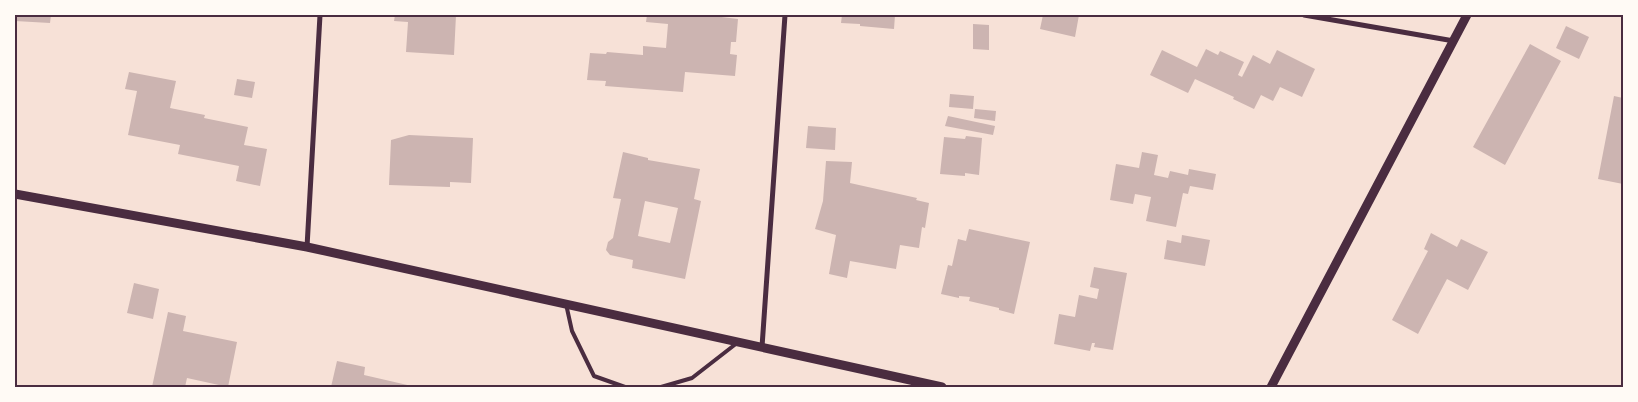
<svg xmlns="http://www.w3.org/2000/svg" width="1638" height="402" viewBox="0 0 1638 402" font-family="Quicksand,sans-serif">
<rect width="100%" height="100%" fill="#f7e1d7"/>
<!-- building -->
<path fill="#ccb4b1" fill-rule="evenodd" d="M15,15H51L50,23L15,21Z
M395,15H456L454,55L406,52L408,22L394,21Z
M647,15H705L738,19L736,42H731L730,54L737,55L735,76L685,72L683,92L605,86L606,81L587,80L590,53L606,54L607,52L643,55V46L666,48L668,24L646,22Z
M842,15H895L894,29L860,26V24L841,23Z
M1043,15H1079L1075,37L1040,29Z
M973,24L989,25V50L973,49Z
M1566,26L1589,37L1579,59L1556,48Z
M1530,44L1561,61L1505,165L1473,147Z
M1206,49L1218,55L1220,51L1244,62L1238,75L1242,77L1253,55L1270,64L1277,50L1315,69L1302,97L1280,87L1273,101L1261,95L1254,109L1233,99L1234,97L1195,79L1188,93L1150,75L1162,50L1197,67Z
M129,72L176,81L170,108L205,115L204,118L248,127L244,145L267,149L260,186L236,181L239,166L178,154L180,145L128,135L137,91L125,89Z
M237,79L255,82L252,98L234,95Z
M950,94L974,96L973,109L949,107Z
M1614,96L1623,98V184L1598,179Z
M975,109L996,111L995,121L974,118Z
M948,116L995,126L993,135L945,126Z
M808,126L836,128L835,150L806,148Z
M409,135L473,138L471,183L450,182V187L389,185L391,140Z
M966,136L982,138L979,175L965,173V176L940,174L944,137L965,139Z
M623,152L648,158V160L700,169L694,199L701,201L685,279L632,268L633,260L610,255L606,250L608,242L613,238L621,199L613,198ZM645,201L678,208L670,243L638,236Z
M1142,152L1158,155L1154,175L1168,178L1170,171L1188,175L1189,169L1216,174L1213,190L1190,186L1188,194L1183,193L1176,227L1146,221L1151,197L1135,194L1133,204L1110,200L1116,164L1139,168Z
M826,161L852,162L850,183L917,198L916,200L929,203L925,228L922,227L919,248L900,245L896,269L850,261L847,278L829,274L836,235L815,229L823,201Z
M969,229L1030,242L1014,314L999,310V308L969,301L970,297L959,296V298L941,294L948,265L952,266L958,239L966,241Z
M1431,233L1457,247L1461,239L1488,252L1468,290L1447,279L1418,334L1392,320L1428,251L1424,249Z
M1182,235L1210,240L1205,266L1164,259L1167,240L1181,243Z
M1094,267L1127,273L1113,350L1094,347L1095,343H1092L1090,351L1054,344L1059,314L1075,317L1079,295L1097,299L1099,289L1090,287Z
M134,283L159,289L153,319L127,313Z
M168,312L186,316L183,331L237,342L228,387L187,378L185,387H152Z
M337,361L365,367L364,375L416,387H331Z"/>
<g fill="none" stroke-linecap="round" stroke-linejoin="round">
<!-- service -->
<path stroke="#4a2c40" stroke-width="4" d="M566,304L572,331L594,376L625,387
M661,387L692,378L737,343"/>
<!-- minor -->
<path stroke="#4a2c40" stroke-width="5" d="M1304,15L1454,41
M307,247L320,15
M762,347L785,15"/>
<!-- tertiary -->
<path stroke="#4a2c40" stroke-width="9" d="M15,194L307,247L942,387
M1271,387L1467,15"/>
</g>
<!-- border -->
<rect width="1638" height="402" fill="none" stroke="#fffaf5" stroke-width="32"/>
<rect x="16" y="16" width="1606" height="370" fill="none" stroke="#4a2c40" stroke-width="2"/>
</svg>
